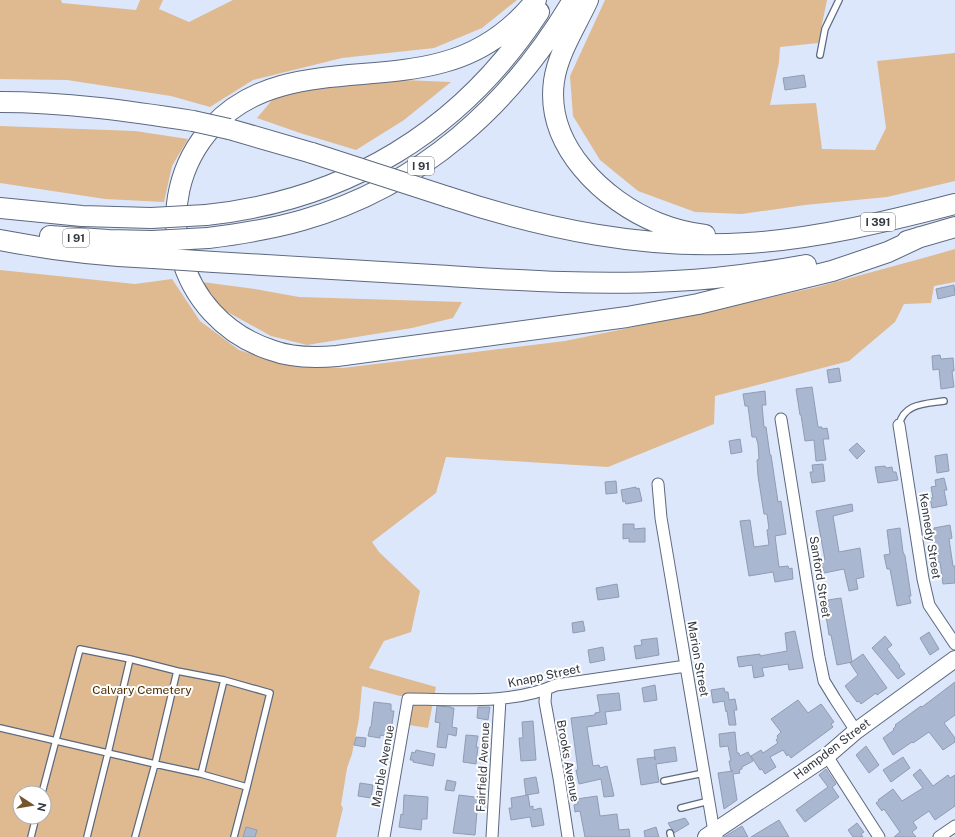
<svg xmlns="http://www.w3.org/2000/svg" width="955" height="837" viewBox="0 0 955 837" font-family="'Public Sans',sans-serif">
<rect width="100%" height="100%" fill="#dce7fb"/>
<!-- green -->
<path fill="#dfb990" fill-rule="evenodd" d="M0,0H61L62,3L136,10L140,0H163L159,9L189,22L233,0H517L482,28L434,48L342,58L253,80L210,107L171,96L67,80L0,79Z
M605,0H827L818,43L780,47L779,62L770,105L816,103L822,149L875,150L886,128L877,61L955,53V181L887,197L805,205L742,214L695,212L638,191L600,160L573,116L570,76Z
M381,79L451,82L404,120L356,150L300,133L257,118L278,93Z
M0,126L135,131L188,139L172,166L164,202L105,199L0,183Z
M955,249V282L934,286L931,303L904,304L895,322L849,361L715,396L714,424L608,467L446,457L436,493L372,542L379,552L420,591L411,632L384,641L369,668L436,687L428,728L409,725L413,695L400,696L362,686L359,719L352,754L347,768L341,805L343,808L336,837H0V270L135,284L172,279L200,321L239,350L288,365L343,368L565,341L678,318L817,287L927,257ZM20,793H44V817H20Z
M202,282L255,289L299,297L462,302L453,318L412,328L307,345L271,336L224,310Z"/>
<!-- building -->
<path fill="#aab7d0" stroke="#909cb4" d="M804,75L806,87L785,90L783,78Z
M954,285L955,295L938,299L936,289Z
M940,355L941,359L953,358L954,371H952L954,387L941,389L939,369L933,370L932,356Z
M839,368L841,381L829,383L827,370Z
M812,387L818,427H822V429L827,428L829,439H823L826,460L816,461L814,440L805,441L801,415H800L796,389Z
M765,391L766,405H762L764,427H766L770,455H771L778,502L781,501L786,534L775,536L779,567L788,566L789,569L792,568L793,579L775,582L773,572L749,576L740,521L750,520L754,547L769,545L767,530L769,529L767,514H764L758,476L757,460L759,459L758,444L756,437H752L748,406H745L743,394Z
M740,439L742,452L731,454L729,441Z
M857,443L865,451L857,459L849,450Z
M947,454L949,471L937,473L935,456Z
M823,464L825,481L812,483L810,472H813L812,465Z
M885,466L886,468L892,467L893,472H896L898,480L878,483L875,467Z
M944,478L947,490H944L947,505L932,508L930,498H933L931,487L936,486L935,480Z
M616,481L617,493L606,494L605,482Z
M636,487V489L639,488L642,501L626,504L625,501L623,502L621,490Z
M852,504L853,511L833,516L839,552L860,548L864,577L856,579L858,589L849,591L844,569L824,573L821,561L825,560L816,511Z
M623,524H634V529L645,528V542H629V538L623,539Z
M950,525L952,538L949,539L953,566H955V583L943,584L940,562H936L931,530H934V528Z
M900,528L903,552L905,556L911,596H909L911,603L897,606L890,569H887L884,555L890,554L887,530Z
M617,584L619,597L598,600L596,588Z
M841,598L852,662L837,665L831,635H829L824,603L828,602V600Z
M583,621L585,631L573,633L572,623Z
M795,631L803,668L789,670L788,664L762,668L764,676L754,678L752,665L739,667L737,657L760,654V656L787,651L785,633Z
M929,632L939,649L930,655L920,638Z
M885,636L892,645L887,649L900,666L899,667L905,674L898,679L872,648Z
M657,638L659,655L636,659L634,646L642,645L641,640Z
M603,647L605,660L590,663L588,650Z
M863,654L887,688L877,695L876,693L861,704L859,701L857,702L845,686L858,675L850,663Z
M955,682V715L944,723L955,738V742L943,750L929,732L913,743L912,742L893,755L883,738L894,730L893,729L896,726L895,725L921,706L922,707Z
M655,685L657,700L644,702L642,688Z
M724,688L725,692H728L729,700L735,699L737,710H734L736,725H729L727,711L726,712L724,701L713,703L711,690Z
M619,693L621,710L605,712L607,724L587,727L593,766L599,765L600,768L607,766L612,787L614,796L604,797L601,779L579,784L576,770H578L571,718L595,715V713L600,712L597,695Z
M798,700L808,713L821,704L822,705L834,722L831,724L833,727L791,758L788,754L787,756L783,750L770,757L776,767L765,774L762,769L760,770L751,756L761,750L763,753L778,743L776,740L778,738L777,736L781,732L771,719Z
M374,702L391,704V711H394L390,737L380,735V738L368,736L370,727H371Z
M437,706L451,707V708H454L452,727L457,728L456,736L448,734L446,748L437,747L440,723L435,722Z
M478,707H490L488,720L477,718Z
M533,721L536,760L521,761L519,738H523L522,722Z
M735,732L737,753H739L740,756L748,752L753,761L742,767V769L739,770L740,773L733,774L737,800L724,809L718,773L733,771H731L729,761H731L728,746L720,747L719,734Z
M466,735L478,736L476,747H478L476,764L463,762Z
M356,737L366,738L365,747L354,745Z
M866,746L879,765L869,773L856,755Z
M675,747L677,761L656,764L659,782L641,785L637,759L655,757V760L654,750Z
M416,750L435,754L433,766L413,762V760H410L412,752L415,753Z
M903,757L910,768L891,782L883,770Z
M826,769L836,784L832,787L839,797L805,822L796,810L828,787L819,775Z
M920,769L933,786L948,775L950,778L955,775V806L935,820L929,811L913,822L917,828L912,832L916,837H894L900,832L884,809L882,811L876,803L879,801L878,800L893,789L902,801L923,788L913,775Z
M536,777L539,793L526,795L524,779Z
M447,780L456,782L454,791L445,790Z
M360,783L373,785L371,798L358,796Z
M404,795L428,797L427,819H422L421,830L399,827L401,814L403,815Z
M459,795L483,798L481,812H477L475,835L453,833Z
M528,795L530,807L533,806V810L541,808L544,825L532,827L530,817L511,820L509,808H512L511,798Z
M597,796L600,816L617,814L619,830L629,829L630,837H585L580,811L575,812L574,805L578,804L577,799Z
M685,818L689,824L674,833L668,823Z
M779,820L789,837H751Z
M857,823L864,832L861,834L863,837H853L848,830Z
M742,826L748,837H724Z
M246,827L257,830L255,837H243Z
M656,827L659,837H645L644,831Z"/>
<g fill="none" stroke-linecap="round" stroke-linejoin="round">
<defs>
<path id="service" d="M820,55L825,29L839,0
M899,425C904,403 925,404 944,401
M177,671L224,680L201,774L247,787L270,693L224,680
M0,728L155,764L177,671L130,659
M664,781L704,773
M42,793L80,649L130,659L108,753L87,837
M681,808L709,801
M670,833L671,837
M31,837L36,817
M135,837L155,764L201,774
M234,837L247,787"/>
<path id="minor" d="M781,419L819,657L824,681L835,699L856,731
M899,425L923,579L929,605L955,644
M658,484L661,518L714,832L717,836
M546,689L545,702L559,778L568,837
M827,756L879,837
M384,837L408,699C455,699 512,705 556,685L686,666
M492,837L500,699
M939,837L955,826"/>
<path id="secondary" d="M706,837L827,756L856,731L955,659"/>
<path id="motorway" d="M536,0C512,30 481,52 444,62C367,84 272,61 212,127C145,201 176,319 271,350C292,358 314,358 337,356L627,317L698,304L832,271L888,252L920,237
M588,0C576,26 558,53 554,81C545,146 604,201 658,223C673,229 689,233 705,235
M0,102C65,102 129,111 193,121
M229,129L312,153
M448,197C545,229 645,250 748,243C815,239 890,221 955,204
M0,208L82,216L151,218
M206,215C347,200 461,131 539,12
M50,236L108,240L152,241
M208,238C240,234 272,229 303,220C421,186 511,105 573,0
M0,240C51,250 101,256 153,258
M907,241L955,227
M214,262C287,266 360,271 433,275C513,280 594,286 674,281C719,279 762,273 806,265"/>
</defs>
<!-- service casing -->
<use href="#service" stroke="#5d697f" stroke-width="8"/>
<!-- minor casing -->
<use href="#minor" stroke="#5d697f" stroke-width="13"/>
<!-- secondary casing -->
<use href="#secondary" stroke="#5d697f" stroke-width="18"/>
<!-- motorway casing -->
<use href="#motorway" stroke="#5d697f" stroke-width="22"/>
<!-- service -->
<use href="#service" stroke="#fff" stroke-width="5.5"/>
<!-- minor -->
<use href="#minor" stroke="#fff" stroke-width="11"/>
<!-- secondary -->
<use href="#secondary" stroke="#fff" stroke-width="16"/>
<!-- motorway -->
<use href="#motorway" stroke="#fff" stroke-width="20"/>
<defs>
<path id="motorway-bridge" d="M193,121L229,129
M312,153L448,197
M151,218L206,215
M152,241L208,238
M153,258L214,262"/>
</defs>
<!-- motorway-bridge casing -->
<use href="#motorway-bridge" stroke="#5d697f" stroke-width="22" stroke-linecap="butt"/>
<!-- motorway-bridge -->
<use href="#motorway-bridge" stroke="#fff" stroke-width="20"/>
</g>
<g text-anchor="middle" dominant-baseline="central" stroke-width="4" stroke-linejoin="round" paint-order="stroke">
<!-- shield labels -->
<g fill="#fff" stroke="#70747b" stroke-width="1">
<rect x="408" y="157" width="26" height="18" rx="3"/>
<rect x="861" y="213" width="34" height="18" rx="3"/>
<rect x="63" y="229" width="26" height="18" rx="3"/>
</g>
<g font-size="11" font-weight="bold" fill="#333842">
<text x="421" y="166">I 91</text>
<text x="878" y="222">I 391</text>
<text x="76" y="238">I 91</text>
</g>
<!-- street labels -->
<g font-size="12" fill="#333842" stroke="#fff">
<text transform="translate(930 536) rotate(81)">Kennedy Street</text>
<text transform="translate(820 577) rotate(81)">Sanford Street</text>
<text transform="translate(698 659) rotate(80)">Marion Street</text>
<text transform="translate(544 676) rotate(-12)">Knapp Street</text>
<text transform="translate(832 749) rotate(-37)">Hampden Street</text>
<text transform="translate(568 761) rotate(80)">Brooks Avenue</text>
<text transform="translate(383 766) rotate(-80)">Marble Avenue</text>
<text transform="translate(483 767) rotate(-87)">Fairfield Avenue</text>
</g>
<!-- park labels -->
<g font-size="12" fill="#4b2c01" stroke="#fff">
<text x="142" y="690">Calvary Cemetery</text>
</g>
</g>
<!-- north arrow -->
<g transform="translate(32 805) rotate(102)"><circle r="19" fill="#ffffff" stroke="#adafb3"/>
<path d="M0-3L7 15L0 10L-7 15Z" fill="#76542c"/>
<text y="-6" font-size="11" font-weight="bold" text-anchor="middle" fill="#333842">N</text>
</g>
</svg>
